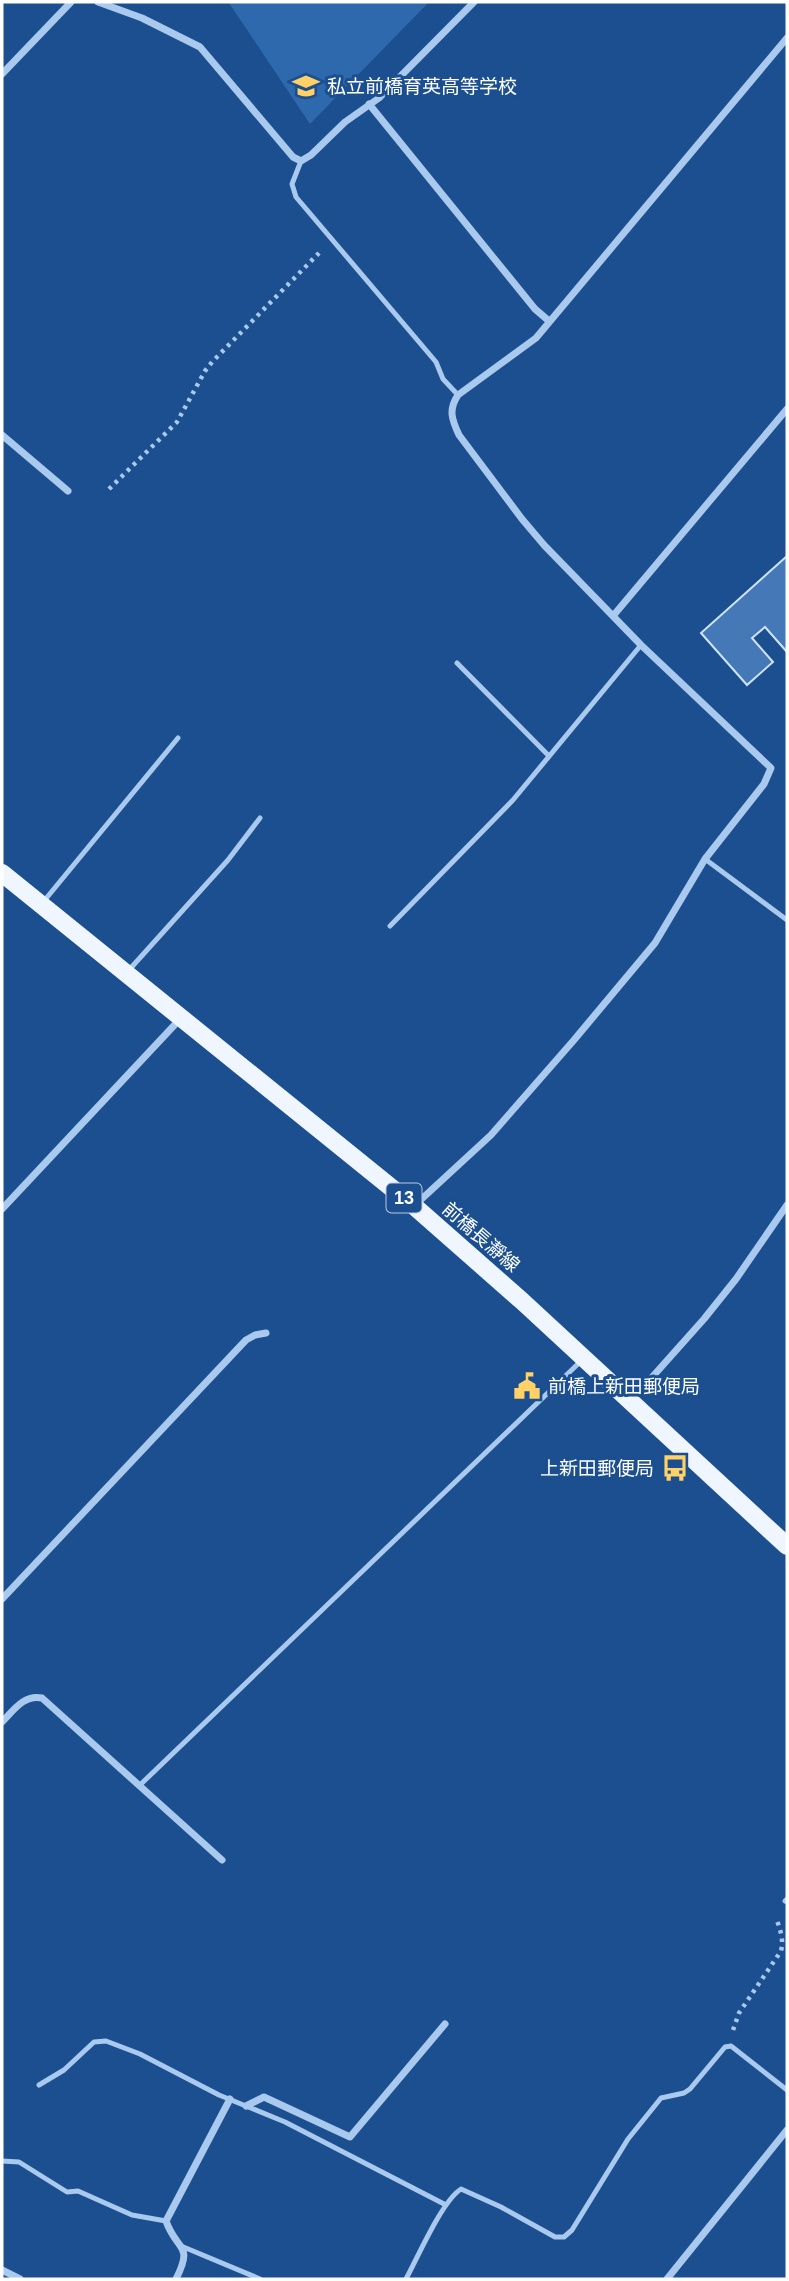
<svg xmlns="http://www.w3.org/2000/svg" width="789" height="2281" viewBox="0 0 789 2281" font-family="Arial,'Noto Sans JP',sans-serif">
<rect width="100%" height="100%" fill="#1b4f8f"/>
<!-- green -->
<path fill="#2e69ad" d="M225,2H429L310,124L229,3Z"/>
<!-- building -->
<path fill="#4478b7" stroke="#cfe3fa" stroke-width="2" d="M787,556V652L765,627L752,638L773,662L747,685L701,633Z"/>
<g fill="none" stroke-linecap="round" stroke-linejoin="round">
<!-- path -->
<path stroke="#a9c9ee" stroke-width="4.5" stroke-dasharray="3.5 5" stroke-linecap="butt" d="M109,489L177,422L205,371L212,362L319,253
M733,2030L739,2013L781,1951C784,1939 780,1929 776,1918"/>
<!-- lane -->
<path stroke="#a9c9ee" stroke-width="5" d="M301,161L292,184L296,197L436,362L443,379L458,395
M457,663L549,756
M705,859L787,920
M44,901L178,738
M390,926L513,800L641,645
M129,970L228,860L260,818
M140,1785L581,1361
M785,1901L787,1899
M39,2085L64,2070L94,2042L106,2041L140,2054L219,2095L285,2122L446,2205
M2,2161L19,2162L67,2192L78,2191L132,2215L166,2221
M181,2246L260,2279
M406,2279C418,2257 442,2201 461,2189L501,2207L555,2237H564L572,2230L628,2139L661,2098L684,2093L690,2089L725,2047L731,2046L787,2090"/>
<!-- street -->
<path stroke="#a9c9ee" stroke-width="7" d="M98,2L142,18L200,47L293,157L301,161L311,155L345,122L379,98L474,2
M2,74L71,2
M369,104L535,309L549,321
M2,435L68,491
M613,616L787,409
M414,1206L491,1135L574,1040L655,943L705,859L764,784L771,768L641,645L544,545L522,519L459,435C452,420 448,410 458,395L536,338L787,38
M2,1209L181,1018
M630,1402L704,1319L736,1279L787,1205
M2,1599L246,1340L255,1335L266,1333
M2,1722C13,1711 24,1694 42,1698L222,1860
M246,2106L264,2097L350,2137L445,2024
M2,2270L20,2279
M176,2279C194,2243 177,2252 166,2221L230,2099
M667,2279L787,2130"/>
<!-- primary -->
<path stroke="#f0f6ff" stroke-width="18" d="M2,873L414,1206L522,1301L787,1546"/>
</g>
<!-- icons -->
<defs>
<symbol id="school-bare" viewBox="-9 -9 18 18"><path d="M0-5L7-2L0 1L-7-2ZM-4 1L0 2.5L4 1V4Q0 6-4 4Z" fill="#ffd166" stroke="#1b4f8f" stroke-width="2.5" paint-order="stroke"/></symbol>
<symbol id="civic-bare" viewBox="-9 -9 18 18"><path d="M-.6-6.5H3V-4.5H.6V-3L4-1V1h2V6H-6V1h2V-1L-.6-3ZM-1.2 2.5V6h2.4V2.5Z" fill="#ffd166" stroke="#1b4f8f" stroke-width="2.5" paint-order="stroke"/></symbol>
<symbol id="bus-bare" viewBox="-9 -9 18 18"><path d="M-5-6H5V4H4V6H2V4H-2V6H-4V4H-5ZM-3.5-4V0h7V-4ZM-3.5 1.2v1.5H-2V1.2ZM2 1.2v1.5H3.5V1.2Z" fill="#ffd166" stroke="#1b4f8f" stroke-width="2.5" paint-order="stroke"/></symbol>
</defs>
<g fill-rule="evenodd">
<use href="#school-bare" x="287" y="67" width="38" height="38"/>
<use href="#civic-bare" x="508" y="1367" width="38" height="38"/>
<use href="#bus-bare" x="656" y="1449" width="38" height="38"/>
</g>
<g text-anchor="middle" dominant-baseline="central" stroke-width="6" stroke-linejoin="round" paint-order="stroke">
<!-- shield labels -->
<rect fill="#1b4f8f" stroke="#bbcadd" stroke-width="2" x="386.5" y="1183.5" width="35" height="29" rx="5"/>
<g font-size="18" font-weight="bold" fill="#fff">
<text x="404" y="1198">13</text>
</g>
<!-- poi labels -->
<g font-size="19" fill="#fff" stroke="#1b4f8f" text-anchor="start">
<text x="327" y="86">私立前橋育英高等学校</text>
<text x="548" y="1386">前橋上新田郵便局</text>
<text x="654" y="1468" text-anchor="end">上新田郵便局</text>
</g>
<!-- street labels -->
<g font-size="19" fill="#fff" stroke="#1b4f8f">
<text transform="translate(481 1237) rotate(41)">前橋長瀞線</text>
</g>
</g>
<!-- border -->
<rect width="789" height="2281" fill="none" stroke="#ffffff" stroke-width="7"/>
</svg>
